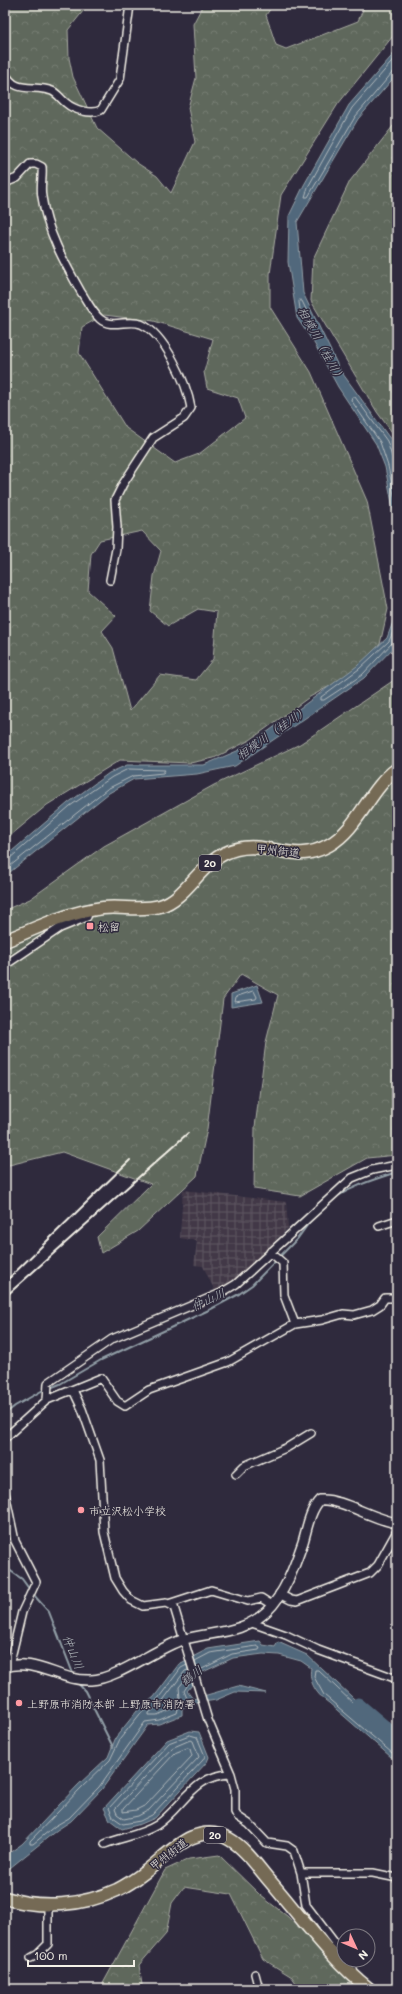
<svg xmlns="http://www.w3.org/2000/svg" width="402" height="1994" viewBox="0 0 402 1994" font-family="Mali,'Klee One',sans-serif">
<defs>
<pattern id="industrial-grid" width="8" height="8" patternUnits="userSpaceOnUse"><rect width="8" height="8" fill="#433947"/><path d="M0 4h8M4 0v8" fill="none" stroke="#5f5662"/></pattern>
<pattern id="forest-crowns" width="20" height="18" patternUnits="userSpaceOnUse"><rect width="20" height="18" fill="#5e675b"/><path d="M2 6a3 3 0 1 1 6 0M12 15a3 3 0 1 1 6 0" fill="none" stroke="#767d73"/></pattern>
</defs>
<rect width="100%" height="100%" fill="#2f2a3d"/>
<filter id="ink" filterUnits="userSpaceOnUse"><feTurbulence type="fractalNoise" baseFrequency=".025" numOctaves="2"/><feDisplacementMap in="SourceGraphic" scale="8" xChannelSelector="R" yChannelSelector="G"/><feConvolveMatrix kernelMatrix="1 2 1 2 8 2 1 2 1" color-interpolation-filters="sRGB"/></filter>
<g filter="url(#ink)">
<!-- industrial -->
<path fill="url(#industrial-grid)" d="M183,1190L286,1202L288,1228L246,1270L225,1286L215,1291L203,1266L194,1265L197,1241L180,1238Z"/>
<!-- forest -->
<path fill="url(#forest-crowns)" stroke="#a9aca2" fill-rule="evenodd" d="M5,5H88L68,30L69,58L73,77L97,128L137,163L157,176L171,193L195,142L188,108L196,78L193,24L203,5H273L266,15L276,45L286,49L358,21L365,5H397V31L338,104L281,195L270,274V307L311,372L367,501L388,609L380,644L359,670L308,698L250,740L214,758L190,763L120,760L47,805L5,840ZM104,315L154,321L213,339L204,372L207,388L238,398L245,418L199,454L175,463L126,428L79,353L82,327ZM142,531L161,551L154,576L150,611L168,626L198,609L217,612L213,659L196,680L160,675L130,711L113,648L102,631L116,616L88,591L91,554L100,540Z
M397,121V439L377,412L311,301L313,259L350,181Z
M397,678V1155L367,1158L300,1196L254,1189L255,1127L266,1042L278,995L241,974L223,999L207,1129L197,1176L138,1231L101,1253L97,1237L151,1184L62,1152L5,1166V910L30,899L104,846L214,785L300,744Z
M219,1855L261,1896L287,1916L363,1989H300L292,1977L263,1959L231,1894L184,1887L172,1903L166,1934L139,1965L142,1985L139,1989H100L165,1870L189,1859Z"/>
<!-- water -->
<path fill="#51687c" stroke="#929fa7" d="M397,50V74L358,119L297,222L303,293L340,370L391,440L397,462V529L385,467L376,444L338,387L314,343L297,318L288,262L289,216L304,185L349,105Z
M397,611V644L364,678L235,766L197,774L134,779L109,793L5,876V857L68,803L109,773L127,765H204L237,751L262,736L357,666L387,638Z
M257,985L263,1002L231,1007V994Z
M260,1641L263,1645L275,1647L278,1642L307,1655L397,1739V1757H391L329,1703C317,1695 308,1682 311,1668L301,1661L279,1655L263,1654L233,1658L203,1672L187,1691L193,1699L238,1686L266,1693L235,1692L216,1700L191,1704L182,1708V1715L159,1724L148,1725L102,1789L71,1821L57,1830L5,1872V1856L22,1844L78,1785L108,1757L116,1737L137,1711L154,1697L179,1664L208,1649Z
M190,1731L199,1732L209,1757L207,1762L155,1818L141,1824L122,1829L110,1820L104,1808L167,1740Z"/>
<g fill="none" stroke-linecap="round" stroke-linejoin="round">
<!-- shore -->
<path stroke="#b3babd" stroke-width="1" d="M397,56L352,108L308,187L305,197H308L355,117L392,73L397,71
M300,300L302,301L318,334L317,337H315L301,316L299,302Z
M397,459L392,457L387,441L355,397H352L351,400L380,442L388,466L397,509
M397,622L389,641L359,669L321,697V700H324L362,675L392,643L397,642
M5,860L9,859L70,806L112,777L128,769L165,770L163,773L133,776L107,789L5,870
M254,991L257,997L256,999L235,1002L236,997Z
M195,1661L210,1653L257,1646L260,1648L259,1650L232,1654L202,1669L198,1672
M187,1665L181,1668L157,1700L140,1714L120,1739L110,1760L81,1788L30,1841V1844H33L55,1826L69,1818L99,1787L145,1722L159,1720L177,1713L179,1705L188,1701L184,1691L191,1680
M188,1670L185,1671L161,1703L149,1713V1715H157L172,1709L175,1703L180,1698L179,1687L190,1674
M190,1735L197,1737L205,1756L203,1760L152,1815L140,1821L123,1824L113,1817L109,1808L169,1743Z
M191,1740L193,1741L199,1757L149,1810L138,1816L124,1819L117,1814L115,1809L172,1748Z
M397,1742L391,1739L318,1670H315L314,1677L324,1695L392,1753H397
M188,1748L190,1749L192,1756L146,1805L136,1810L123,1812V1809L175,1753Z"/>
<!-- stream -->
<path stroke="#929fa7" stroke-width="2" d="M336,1197C358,1184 373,1180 397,1172
M50,1388L60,1384L101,1360L211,1309L239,1294L252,1285L298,1238L311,1220
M5,1414L15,1406L45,1389
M5,1567L22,1579L30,1590
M32,1593L49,1612L74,1676
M77,1682L85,1691L113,1747"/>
<!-- river -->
<path stroke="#51687c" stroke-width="13" d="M358,1704L397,1737"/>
<defs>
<path id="minor" d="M5,73C16,95 33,84 52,91C57,93 61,99 66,103C74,110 91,115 101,110L120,79L130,5
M5,183L17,178L30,164H36L42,167C43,177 40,187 42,197C47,232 64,262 81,292C87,301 92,312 100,319C111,329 128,319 141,324C165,334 187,384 191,408L184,418L153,438L123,484L115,500L117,527L116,549L110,580
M5,965L60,928L87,917L89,910
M379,1226L397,1220
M270,1252L283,1263L284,1295L295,1324
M73,1390L82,1409L100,1460L104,1532L115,1578L123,1591L131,1600L143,1606L166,1603L174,1607L208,1720L231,1774L235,1789V1812L237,1816L249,1824L267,1843L287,1846L294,1851L301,1873L306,1905L344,1955
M47,1400L48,1383L112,1339L221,1293L236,1284L352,1178L372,1170L397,1165
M5,1438L47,1400L101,1378L117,1401L125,1406L149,1390L228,1362L295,1324L322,1320L343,1314L354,1315L372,1310L380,1305L385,1298H397
M236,1474L244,1466L288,1447L311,1433
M5,1493L15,1541L36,1582L22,1612L9,1666
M279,1594L291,1600L297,1601L370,1573L378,1565L397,1531
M168,1604L211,1590L248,1601L261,1598L272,1605
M252,1623L286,1635L318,1650L397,1679
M105,1844C122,1837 141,1835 157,1825C184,1806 193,1775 231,1774
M301,1873H373L397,1878
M31,1958L38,1954L48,1944V1904
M348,1960L352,1965L354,1974
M255,1974L259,1989"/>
<path id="tertiary" d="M5,1667C34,1657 62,1682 91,1680C117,1679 155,1649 182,1640C212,1631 242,1635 267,1611C285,1594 295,1565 303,1542C307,1529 310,1510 320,1500C341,1498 374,1520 397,1523"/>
<path id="trunk" d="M5,941C36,928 69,912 103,908C121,906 142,911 160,906C190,897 201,857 237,849C269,841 294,865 329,845C359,828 369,789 397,769
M5,1898C41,1909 83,1906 117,1890C127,1885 136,1879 145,1872C169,1854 196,1820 229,1839C245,1848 257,1866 269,1880C301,1917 331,1959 369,1989"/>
</defs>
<!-- minor casing -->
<use href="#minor" stroke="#f4f1e8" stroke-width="10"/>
<!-- tertiary casing -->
<use href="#tertiary" stroke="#f4f1e8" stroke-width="12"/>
<!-- trunk casing -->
<use href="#trunk" stroke="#f4f1e8" stroke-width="15"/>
<!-- minor -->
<use href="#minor" stroke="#2f2a3d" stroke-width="7"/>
<!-- tertiary -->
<use href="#tertiary" stroke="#2f2a3d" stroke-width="9"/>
<!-- trunk -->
<use href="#trunk" stroke="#756a55" stroke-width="12"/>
<!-- rail -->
<path stroke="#f4f1e8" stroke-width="2" d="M5,1282L130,1160
M5,1297L188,1133"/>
</g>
</g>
<!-- markers -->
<g fill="#ff9aa2" stroke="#2f2a3d" stroke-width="1.5">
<rect x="86" y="922" width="8" height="8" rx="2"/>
<circle cx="81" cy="1510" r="4"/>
<circle cx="19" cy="1703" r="4"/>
</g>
<g text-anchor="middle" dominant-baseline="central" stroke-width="3" stroke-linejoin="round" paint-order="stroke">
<!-- shield labels -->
<g fill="#2f2a3d" stroke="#b9b5b5" stroke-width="1">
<rect x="199" y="855" width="22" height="16" rx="3"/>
<rect x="204" y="1827" width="22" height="16" rx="3"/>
</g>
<g font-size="10" font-weight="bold" fill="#f4f1e8">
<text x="210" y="863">20</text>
<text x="215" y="1835">20</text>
</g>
<!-- street labels -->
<g font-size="11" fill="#f4f1e8" stroke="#2f2a3d">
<text transform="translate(278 850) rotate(6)">甲州街道</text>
<text transform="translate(168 1854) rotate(-38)">甲州街道</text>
</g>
<!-- poi labels -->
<g font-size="11" fill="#f4f1e8" stroke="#2f2a3d" text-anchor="start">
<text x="98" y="926">松留</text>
<text x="89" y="1510">市立沢松小学校</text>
<text x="27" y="1703">上野原市消防本部 上野原市消防署</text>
</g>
<!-- water labels -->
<g font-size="12" font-style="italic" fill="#b3babd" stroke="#2f2a3d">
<text transform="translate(322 344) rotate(61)">相模川（桂川）</text>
<text transform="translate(272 732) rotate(-35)">相模川（桂川）</text>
<text transform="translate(208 1299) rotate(-25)">仲山川</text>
<text transform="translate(74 1652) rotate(68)">仲山川</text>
<text transform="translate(191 1675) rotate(-36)">鶴川</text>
</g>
</g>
<!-- margin -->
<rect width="402" height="1994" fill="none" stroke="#2f2a3d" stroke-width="20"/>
<rect x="10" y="10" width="382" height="1974" fill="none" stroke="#f4f1e8" stroke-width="1.5" filter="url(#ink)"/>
<!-- north arrow -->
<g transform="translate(356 1948) rotate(134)"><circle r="19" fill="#2f2a3d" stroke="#7e7a81"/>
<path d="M0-3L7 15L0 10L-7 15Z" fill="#ff9aa2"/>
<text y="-6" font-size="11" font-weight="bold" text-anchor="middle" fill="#f4f1e8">N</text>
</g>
<!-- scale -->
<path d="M28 1960v6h106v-6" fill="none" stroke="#f4f1e8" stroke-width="2"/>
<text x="34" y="1960" font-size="12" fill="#f4f1e8" stroke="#2f2a3d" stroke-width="3" paint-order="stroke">100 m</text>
</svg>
